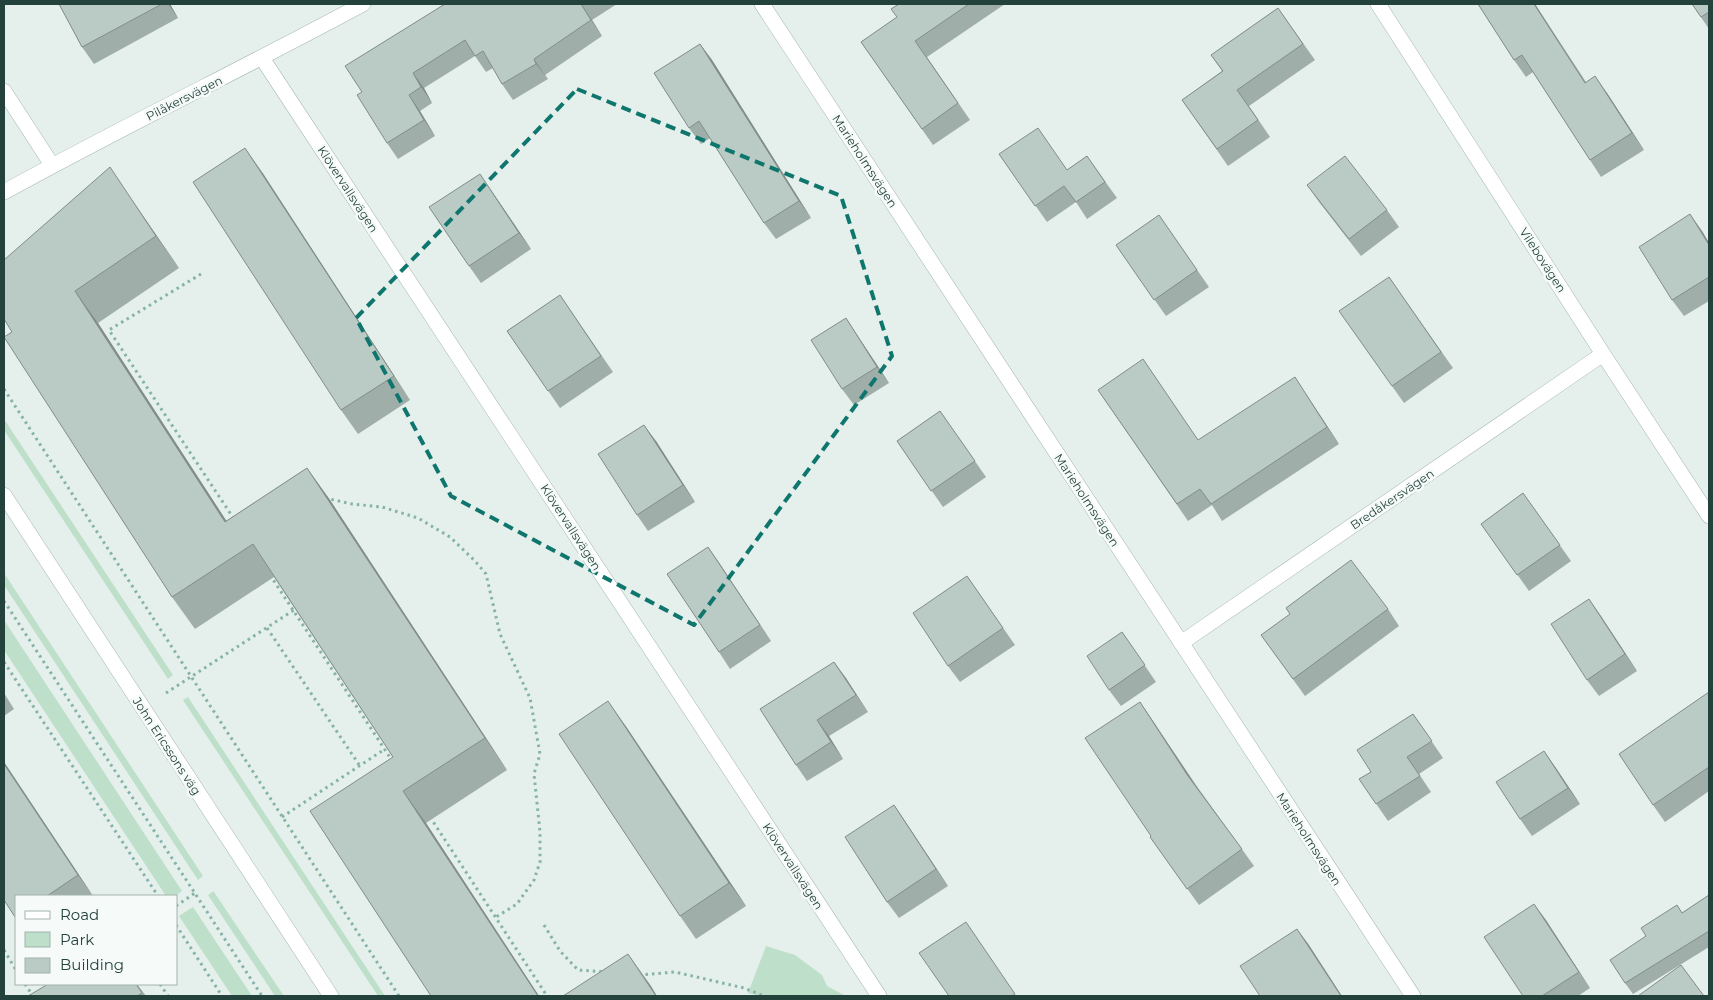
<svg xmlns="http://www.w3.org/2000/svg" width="1713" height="1000" viewBox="0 0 1713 1000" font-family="Montserrat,sans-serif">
<rect width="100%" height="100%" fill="#e5efeb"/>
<!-- green -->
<path fill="#bee0ca" d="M4,419L173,675L168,679L4,430Z
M4,573L203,876L198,880L4,585Z
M4,620L182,891L175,896H166L4,650Z
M188,697L385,996H378L183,700Z
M214,891V892L284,996H275L208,895Z
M193,907L252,996H232L179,916Z
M766,946L795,955L822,975L827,986L846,996H760L748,993Z"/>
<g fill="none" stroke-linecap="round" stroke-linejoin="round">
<defs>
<path id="minor" d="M762,4L1413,996
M1378,4L1603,354L1709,516
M262,58L879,996
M4,91L52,165
M4,192C122,127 244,68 363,4
M4,495L331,996
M1181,643L1603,354"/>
</defs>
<!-- minor casing -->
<use href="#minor" stroke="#a7b8b3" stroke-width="16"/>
<!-- path -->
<path stroke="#85b3a8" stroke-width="3" stroke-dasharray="2.5 4" stroke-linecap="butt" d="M201,274L109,330L234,519
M4,389L399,996
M325,498L352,504L382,507L418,518L450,537L475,561L486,574L500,634L530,698L540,754L534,774L540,832V862L534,880L517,904L496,917
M270,575L393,762
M4,601L262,996
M267,628L360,766
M4,662L158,896
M166,693L294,610
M282,817L385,749
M430,817L547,996
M176,906L195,893
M176,925L222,996
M544,925L560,951L578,970L605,972
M4,950L16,970
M639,975L675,972L744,988L764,996
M25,984L33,996
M160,984L168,996"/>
<!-- minor -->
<use href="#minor" stroke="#fff" stroke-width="15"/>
</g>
<!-- wall -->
<path fill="#a0aea9" d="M59,4H170L178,18L94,64L82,47Z
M445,4H617L592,20L602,36L545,75L548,79L513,100L502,84L493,68L486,72L475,56L424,88L432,103L420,111L435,136L398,159L387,143L362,92Z
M899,4H1005L927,57L970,120L933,145L861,42L897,17Z
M1478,4H1535L1586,82L1607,93L1644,150L1601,177L1590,160L1533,72L1526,77L1514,60Z
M1692,4H1709V29Z
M1278,8L1315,60L1249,106L1270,137L1228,166L1182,100L1222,71L1211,55Z
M700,44L712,60L811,218L776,239L764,223L710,138L701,144L689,128Z
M999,154L1067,170L1087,156L1117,198L1087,219L1076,202L1047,222Z
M262,172L410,400L358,434L341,410Z
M1307,185L1387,210L1399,227L1361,256L1319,202Z
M491,190L531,249L481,283L469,266Z
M132,200L179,268L98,323L226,521L307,468L330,500L507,770L426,823L539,996H431L393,757L274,577L195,629L172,597L12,332Z
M1159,215L1209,287L1166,316L1116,245Z
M1702,231L1709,243V301L1684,316L1672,300Z
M1389,277L1453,368L1404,403L1392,386Z
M560,295L613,372L560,408L507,331Z
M846,318L889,383L854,405L842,389Z
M1098,390L1199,440L1306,394L1339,444L1222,521L1212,505L1188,521Z
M940,411L986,477L943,507L897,441Z
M656,441L695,502L648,531L637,515Z
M1523,493L1571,561L1529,591L1481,524Z
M708,547L771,641L730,669L719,652Z
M967,576L1015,645L960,682L948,666Z
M1589,599L1637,671L1599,696L1587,680Z
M1388,609L1399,626L1305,696L1261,635Z
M1122,632L1156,682L1121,706L1109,690Z
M834,662L868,712L829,736L843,759L807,781L796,765Z
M1709,692V791L1665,822L1653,805Z
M4,693L14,709L4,716Z
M1140,702L1196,785L1254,866L1199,905L1150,837L1151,836Z
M1413,714L1443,758L1419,774L1431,792L1388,821L1359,779L1371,772Z
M625,725L746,906L696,939L680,916Z
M1544,751L1580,804L1532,836L1520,819Z
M4,762L93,896H16V918L4,900Z
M894,805L948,886L899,918L887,902Z
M1709,895V947L1633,994L1625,983L1646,936L1677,905L1682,913Z
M1534,904L1590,988L1578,996H1523Z
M137,984L146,996H28Z"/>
<!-- shaded-wall -->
<path fill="#828d89" d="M168,4H170L178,18Z
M581,4L592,20L602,36L591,20Z
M1534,4H1535L1596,100L1585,83Z
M700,44L712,60L811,218L799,201Z
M534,59L545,75L548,79L536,64Z
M413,73L424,88L432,103L421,87Z
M1595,76L1607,93L1644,150L1632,133Z
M409,95L420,111L435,136L424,120Z
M245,148L262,172L410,400L394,376Z
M110,167L132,200L179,268L156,236Z
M480,174L491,190L531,249L519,233Z
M1690,214L1702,231L1709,243V245Z
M75,291L98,323L248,554L225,522Z
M846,318L857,335L889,383L877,367Z
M1295,377L1306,394L1339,444L1327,427Z
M644,425L656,441L695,502L683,485Z
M307,468L330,500L507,770L485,738Z
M708,547L720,564L771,641L760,625Z
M1589,599L1601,616L1637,671L1625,654Z
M834,662L846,678L868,712L856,695Z
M608,701L625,725L746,906L729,883Z
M1140,702L1151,718L1200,792L1188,776Z
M817,720L829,736L843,759L831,742Z
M1544,751L1556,768L1580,804L1568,788Z
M4,762L93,896L78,875L4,764Z
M403,791L426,823L539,996H538Z
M894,805L905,821L948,886L936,869Z
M1534,904L1546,920L1590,988L1579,972Z
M1297,929L1309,945L1342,996H1341Z
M628,954L651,986L657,996H656Z"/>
<!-- building -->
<path fill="#bacac4" stroke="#828d89" d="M59,4H162L82,47Z
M445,4H582H581L591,20L534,59L536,64L502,84L483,51L475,56L465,40L413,73L421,87L409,95L424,120L387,143L357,95L362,92L345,66Z
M899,4H969L915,41L958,103L922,129L861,42L897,17L891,9Z
M1478,4H1534L1585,83L1595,76L1632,133L1590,160L1522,55L1514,60Z
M1692,4H1709V12L1701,17Z
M1278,8L1303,44L1237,90L1258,120L1217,149L1182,100L1223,71L1211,55Z
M700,44L799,201L764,223L699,121L689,128L654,73Z
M1038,128L1067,170L1087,156L1105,182L1076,202L1064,186L1035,206L999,154Z
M245,148L394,376L341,410L193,182Z
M1345,156L1387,210L1349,239L1307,185Z
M110,167L156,236L75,291L225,522L307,468L485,738L403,791L538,996H431L310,811L393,757L253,544L172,597L4,337L12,332L4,319V260Z
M480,174L519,233L469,266L429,207Z
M1690,214L1709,245V277L1672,300L1639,247Z
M1159,215L1197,270L1154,300L1116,245Z
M1389,277L1441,352L1392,386L1339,311Z
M560,295L601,356L548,391L507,331Z
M846,318L877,367L842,389L811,340Z
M1143,359L1198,440L1295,377L1327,427L1211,504L1200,489L1177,504L1098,390Z
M940,411L975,461L931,491L897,441Z
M644,425L683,485L637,515L598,454Z
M1523,493L1560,545L1517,575L1481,524Z
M708,547L760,625L719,652L667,574Z
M1351,560L1388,609L1293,679L1261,635L1290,614L1286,608Z
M967,576L1003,628L948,666L913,613Z
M1589,599L1625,654L1587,680L1551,624Z
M1122,632L1145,665L1109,690L1087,656Z
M834,662L856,695L817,720L831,742L796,765L760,709Z
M1709,692V767L1653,805L1619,754Z
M608,701L729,883L680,916L559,734Z
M1140,702L1188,776L1242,849L1187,889L1150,837L1151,836L1085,738Z
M1413,714L1432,741L1407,757L1420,776L1376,804L1359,779L1371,772L1357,750Z
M1544,751L1568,788L1520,819L1496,782Z
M4,764L78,875L47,896H16V917H15L4,900Z
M894,805L936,869L887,902L845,837Z
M1709,895V931L1625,983L1610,960L1646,936L1641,928L1677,905L1682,913Z
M1534,904L1579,972L1542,996H1523L1484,937Z
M966,922L1015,994L1012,996H949L919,953Z
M1297,929L1341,996H1260L1240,966Z
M628,954L656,996H563Z
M1681,965L1704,996H1638Z
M48,984H136L142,993L137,996H28Z"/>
<!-- marked area -->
<path fill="none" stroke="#0f766e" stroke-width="4" stroke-dasharray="10 6" stroke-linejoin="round" d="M577,89L841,196L892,356L694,625L451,496L356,318Z"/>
<g text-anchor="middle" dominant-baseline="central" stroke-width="5" stroke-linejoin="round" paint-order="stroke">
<!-- street labels -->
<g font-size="12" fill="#23423c" stroke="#f6fbf9">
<text transform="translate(184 98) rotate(-27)">Pilåkersvägen</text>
<text transform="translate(865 161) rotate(57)">Marieholmsvägen</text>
<text transform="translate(348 189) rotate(57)">Klövervallsvägen</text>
<text transform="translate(1543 260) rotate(57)">Vilebovägen</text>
<text transform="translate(1392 499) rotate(-34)">Bredåkersvägen</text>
<text transform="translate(1087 500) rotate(57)">Marieholmsvägen</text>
<text transform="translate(571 527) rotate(57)">Klövervallsvägen</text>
<text transform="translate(167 746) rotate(57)">John Ericssons väg</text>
<text transform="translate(1309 839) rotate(57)">Marieholmsvägen</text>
<text transform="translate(793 866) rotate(57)">Klövervallsvägen</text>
</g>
</g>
<!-- border -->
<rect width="1713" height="1000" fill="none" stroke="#23423c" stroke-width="10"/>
<!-- legend -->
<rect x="15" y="895" width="162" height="90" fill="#f6fbf9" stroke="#a2b1ad"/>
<rect x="25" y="911" width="25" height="8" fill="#ffffff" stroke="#a2b1ad"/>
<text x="60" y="920" font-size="15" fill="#23423c">Road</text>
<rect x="25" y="932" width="25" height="15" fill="#bee0ca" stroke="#a2b1ad"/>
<text x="60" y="945" font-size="15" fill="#23423c">Park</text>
<rect x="25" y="958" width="25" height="15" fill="#bacac4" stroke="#a2b1ad"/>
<text x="60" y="970" font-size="15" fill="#23423c">Building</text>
</svg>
